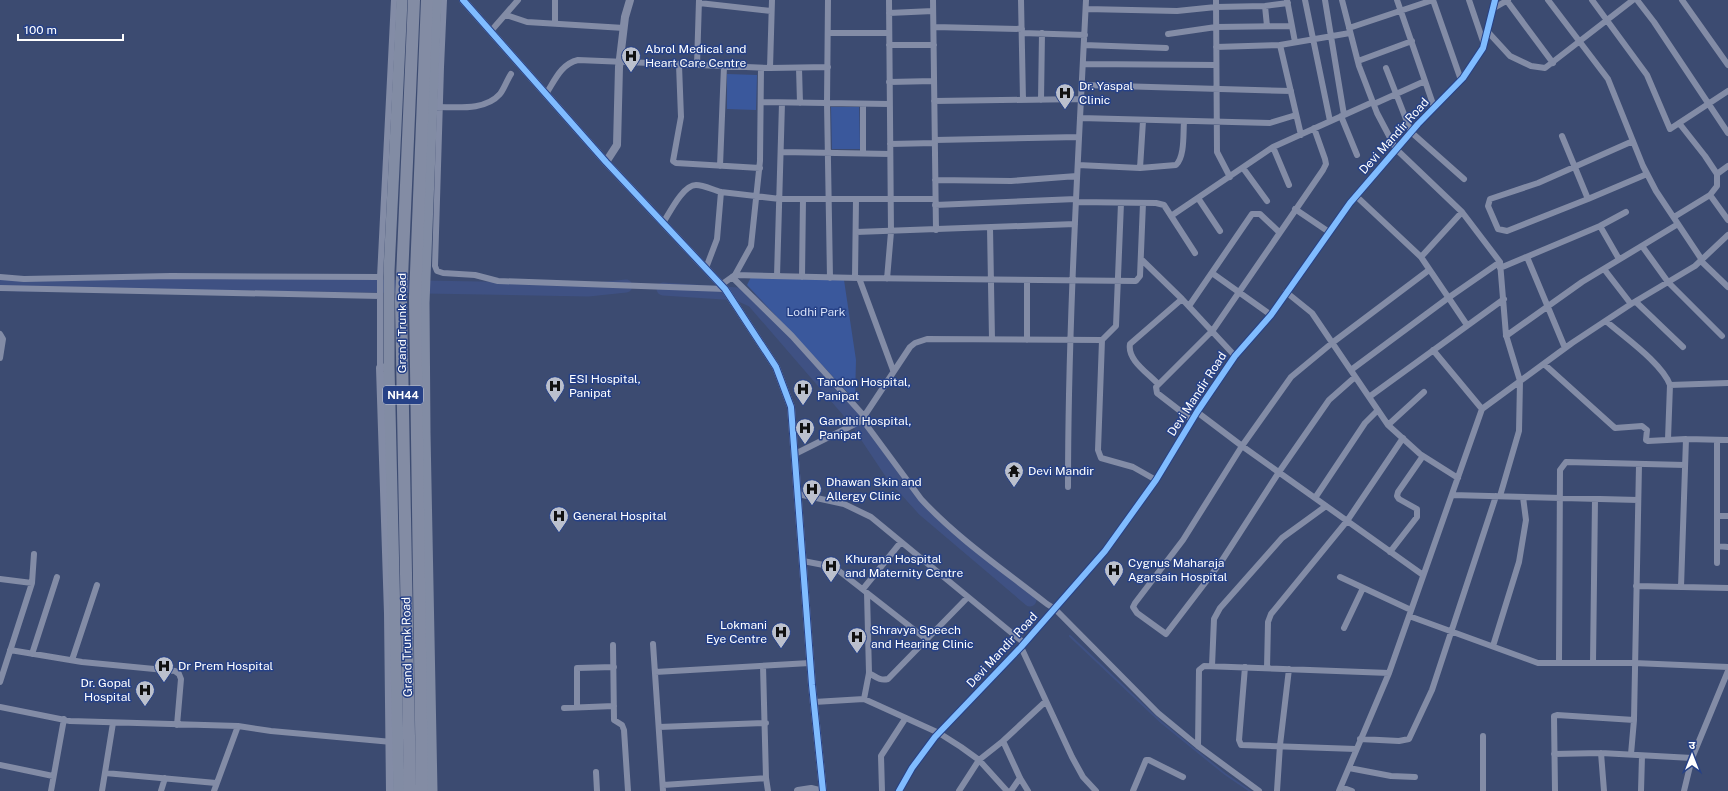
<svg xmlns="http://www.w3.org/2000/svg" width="1728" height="791" viewBox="0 0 1728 791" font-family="'Public Sans','Noto Sans Devanagari',sans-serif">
<rect width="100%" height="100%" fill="#3c4b71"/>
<!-- green -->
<path fill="#3a589c" d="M727,74L757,75L756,110L727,109Z
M831,107H859L860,149H832Z
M751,277L844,280L856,360L855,398H853L747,285Z"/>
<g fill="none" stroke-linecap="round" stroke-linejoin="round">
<!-- stream -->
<path stroke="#3f5183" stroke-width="2" d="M1070,636L1161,722L1225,774L1250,791"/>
<!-- river -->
<path stroke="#3f5183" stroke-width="13" d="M0,283L18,285L251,284L588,290L626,286
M663,289L738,294L753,301L855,419L893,476L924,510L1030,600"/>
<!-- minor -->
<path stroke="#838ca6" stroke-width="6" d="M444,0L441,67L435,266L437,271L443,273L475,275L498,281L725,289
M828,0L827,103L830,278
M933,0L936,230
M1021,0L1023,100
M1216,0L1217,152L1230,177
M1287,0L1295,42
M1305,0L1330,121
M1325,0L1344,115
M1342,0L1359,66L1377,113L1396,149L1462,212L1500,262L1506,335L1520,381L1519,431L1500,496
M1397,0L1434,107
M1433,0L1461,80
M1469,0L1484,44
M1548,0L1608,79L1643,166L1656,191L1702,260
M1592,0L1647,75L1670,129L1728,91
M1637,0L1654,22L1728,133
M1682,0L1728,65
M1507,1L1553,63
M699,3L771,11
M1265,6L1267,26
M1494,8L1508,0
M1086,9L1177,11L1216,7L1265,6L1288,3
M889,13L933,11
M506,15L527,22L624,28
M555,23V0
M934,27L1022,29
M1349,28L1433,0
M491,31L518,0
M1488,32L1510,56L1531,66L1545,68L1633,0
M828,33H889
M1022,33L1085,35
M1168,34L1216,27L1292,26
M889,45H934
M1084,45L1166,48
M1280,45L1301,135
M1216,47L1280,45L1350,33
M1358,61L1412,41
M1083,64L1216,65
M679,65L681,117L673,161L676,163L760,168
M697,65L699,0
M770,68L772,0
M799,68L800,103
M1386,68L1411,132L1464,179
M889,82L934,81
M1082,85L1291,91
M546,94C555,80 561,64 578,60L770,68L828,67
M1041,100L1042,33
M934,101L1081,99
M761,102L889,104
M863,104V153
M1374,104L1425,81
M436,107C457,107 485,111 500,94C504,89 507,80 511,74
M1341,116L1357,155
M1080,118L1270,123L1296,115
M1562,136L1588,199
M935,140L1079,137
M1633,141L1538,183L1490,199L1488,206L1498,229L1507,231L1588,199L1647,174
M890,144L935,143
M1273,147L1289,185
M782,152L890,154
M1078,165L1140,168L1176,165C1185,156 1183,134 1184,122
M720,166L724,66
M1140,168L1143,121
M1243,168L1267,201
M1717,174L1728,166
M935,180L1011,181L1077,176
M1710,195L1728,220
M1356,196L1421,257L1467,325
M1198,198L1220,231
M1076,202L1156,203L1164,205L1195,253
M1121,203L1116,326L1102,340L1098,450L1101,458L1133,467L1156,480
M935,205L1076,199
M1295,209L1329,232
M1171,216L1273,147L1373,102
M1674,217L1710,195L1717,186V174L1705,156L1679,123
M663,223C670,212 683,185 696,185C704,185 713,190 721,192
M1600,226L1619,259
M990,228L992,339
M856,232L1075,224
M1642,246L1668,282L1722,336
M1421,257L1462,212
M1527,257L1565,348
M1141,259L1182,299L1235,356
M1701,261L1728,287
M706,268L717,239L721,192L780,199H935
M1500,268L1600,226L1626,212
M1604,269L1631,304
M1212,273L1271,315
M735,275L859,278L893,370
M777,276L782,103
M0,277L24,279L171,276L380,277L394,0
M380,277V296
M732,277L792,336L864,416
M802,277L803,199
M855,278L856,199
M859,278L1136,281L1140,276L1143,203
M887,279L891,232L889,0
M1027,280V340
M721,285L735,275L751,246L760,161L761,68
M0,288L380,296V368
M1286,292L1312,313L1388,425L1420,454L1458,478
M1636,302L1683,347
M1189,306L1252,214H1260L1279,232
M1606,321C1624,337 1662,363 1670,385L1668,439
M0,334L3,339L0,358
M1506,336L1582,282L1678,224
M1433,350L1482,409
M1544,364L1615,428L1642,426L1647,430L1646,440L1648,441L1686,439L1728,440
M1351,370L1448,298L1500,262
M1355,377L1329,400L1279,472L1221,562L1166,634L1137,613L1133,607L1135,603L1183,540L1242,446L1291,377L1332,343L1429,270
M1158,384C1148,373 1127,360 1130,344L1182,299
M1670,385L1728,383
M1369,397L1504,299
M1197,412L1242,446L1423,575
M862,419L921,499C958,539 1004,570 1047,604L1055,609L1158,713L1198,746L1259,791
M1192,420L1157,393L1156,387L1213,330L1323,170L1326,164L1325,159L1314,128
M1388,425L1424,392
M795,454L861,421L910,347L915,343L927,339L1102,340
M1068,487C1068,325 1078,162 1086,0
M798,494L844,504L871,517L1024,643
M1452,495L1638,500
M1315,498L1365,423L1378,410
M1717,516H1728
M1717,546L1728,547
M1390,552L1417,517V509L1399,499L1397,496L1398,492L1423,456
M803,561L834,567L926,639
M1717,563V440
M1340,577L1411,610
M0,579L32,583
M1636,586L1728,588
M1681,587L1686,439
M863,589L901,542
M1409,616L1538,663H1634L1728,667
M1344,628L1363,588
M653,644L663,791
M613,645L614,720L622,725L624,730L628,791
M1493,646L1519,562L1526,520L1523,497
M1021,647L1072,757L1083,777L1096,791
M10,650L82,662L175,671L179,674L181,679L177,725
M32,654L57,577
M72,660L97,585
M1559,663L1560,470L1566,462L1685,465
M1593,663L1595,499
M763,666L766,778L768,791
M1212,666L1214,619L1220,608L1282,538L1326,506
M1245,667L1239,740L1241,745L1356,749
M1267,668L1268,622L1271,614L1347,521L1403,438
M655,672L810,663
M869,673C876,677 880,681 888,679L968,597
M0,682L32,583L34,554
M864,699L869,673L867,593
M814,702L864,699L939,733L961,747L979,760L1007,791
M0,707L70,721L238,726L271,731L392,742
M577,707V668L614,667
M564,708L614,706
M659,727L766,723
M1360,739L1399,741L1409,739L1432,690L1496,496
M1003,741L1020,778L1028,791
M1198,746L1199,670L1204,666L1389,673
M1601,753L1604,791
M1554,754L1601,753L1692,758
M1631,754L1634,720L1639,465
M0,765L53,776
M1349,768L1391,776L1415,777
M596,772L597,791
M105,773L216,783
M663,785L766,778
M1341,787L1352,791
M51,791L64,719
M102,791L113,723
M161,791L165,778
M214,791L238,726
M882,791L881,756L905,719
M899,791L912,768L935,737L1021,647L1105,551L1156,480L1197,412L1235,356L1271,315L1350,203L1418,124L1463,78L1483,48L1495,0
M959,791L979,760L1003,741L1045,702
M1011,791L1020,778
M1133,791L1146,760H1149L1183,777
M1277,791L1280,745L1289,669
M1339,791L1389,673L1482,409L1572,343L1631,304L1695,266L1728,235
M1483,791V736
M1555,791L1554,716L1557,715L1634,720
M1641,791L1642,756
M1684,791L1692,758L1728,671"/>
<!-- tertiary -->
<path stroke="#838ca6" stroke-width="8" d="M463,0L606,162L725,289L776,367L791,407L812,685L823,791
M606,162L617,145L619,67L625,17L630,0
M389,367L380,368L388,613L390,791
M798,791L811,789L819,791"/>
<!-- trunk -->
<path stroke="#828ca4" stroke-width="11" d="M399,791L389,367V271L402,0
M432,791L425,433L424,303L436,0"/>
<!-- motorway-bridge -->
<path stroke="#838ca4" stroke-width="12" d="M410,791L401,301L414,0
M422,791L415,297L427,0"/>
<defs>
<path id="cycleway" d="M463,0L606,162L725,289L776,367L791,407L812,685L823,791
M899,791L912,768L935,737L1021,647L1105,551L1156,480L1197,412L1235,356L1271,315L1350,203L1418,124L1463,78L1483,48L1495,0"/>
</defs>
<!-- cycleway casing -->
<use href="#cycleway" stroke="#264187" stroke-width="8"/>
<!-- cycleway -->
<use href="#cycleway" stroke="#80bcff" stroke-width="6"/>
</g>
<!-- icons -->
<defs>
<symbol id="hospital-pin" viewBox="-11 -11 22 30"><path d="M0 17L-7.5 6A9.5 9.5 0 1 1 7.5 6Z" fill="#bbc0cd" stroke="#264187"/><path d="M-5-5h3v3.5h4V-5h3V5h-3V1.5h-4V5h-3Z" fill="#111"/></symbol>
<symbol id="temple-pin" viewBox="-11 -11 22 30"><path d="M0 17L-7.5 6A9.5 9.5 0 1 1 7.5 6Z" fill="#bbc0cd" stroke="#264187"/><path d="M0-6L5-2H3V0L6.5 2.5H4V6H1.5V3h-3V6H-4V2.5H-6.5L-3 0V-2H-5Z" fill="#111"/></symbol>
</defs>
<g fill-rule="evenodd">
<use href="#hospital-pin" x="620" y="45" width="22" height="30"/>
<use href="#hospital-pin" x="1054" y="82" width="22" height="30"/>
<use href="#hospital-pin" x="544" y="375" width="22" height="30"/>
<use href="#hospital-pin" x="792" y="378" width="22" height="30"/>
<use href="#hospital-pin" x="794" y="417" width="22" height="30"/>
<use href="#temple-pin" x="1003" y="460" width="22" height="30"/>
<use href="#hospital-pin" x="801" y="478" width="22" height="30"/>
<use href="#hospital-pin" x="548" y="505" width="22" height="30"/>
<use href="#hospital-pin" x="820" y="555" width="22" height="30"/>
<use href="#hospital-pin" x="1103" y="559" width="22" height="30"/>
<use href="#hospital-pin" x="770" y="621" width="22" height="30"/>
<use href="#hospital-pin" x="846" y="626" width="22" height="30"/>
<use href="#hospital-pin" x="153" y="655" width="22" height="30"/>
<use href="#hospital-pin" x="134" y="679" width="22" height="30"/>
</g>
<g text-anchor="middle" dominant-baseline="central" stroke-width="3" stroke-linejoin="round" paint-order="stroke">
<!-- shield labels -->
<rect fill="#264187" stroke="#bec6db" stroke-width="1" x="383" y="386" width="40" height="18" rx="3"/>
<g font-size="11" font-weight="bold" fill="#fff">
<text x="403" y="395">NH44</text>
</g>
<!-- poi labels -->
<g font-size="12" fill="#fff" stroke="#264187" text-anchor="start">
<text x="645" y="49">Abrol Medical and<tspan x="645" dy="14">Heart Care Centre</tspan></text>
<text x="1079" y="86">Dr. Yaspal<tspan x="1079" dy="14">Clinic</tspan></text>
<text x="569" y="379">ESI Hospital,<tspan x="569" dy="14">Panipat</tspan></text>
<text x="817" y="382">Tandon Hospital,<tspan x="817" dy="14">Panipat</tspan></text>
<text x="819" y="421">Gandhi Hospital,<tspan x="819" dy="14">Panipat</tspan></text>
<text x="1028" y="471">Devi Mandir</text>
<text x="826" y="482">Dhawan Skin and<tspan x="826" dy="14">Allergy Clinic</tspan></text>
<text x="573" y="516">General Hospital</text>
<text x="845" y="559">Khurana Hospital<tspan x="845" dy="14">and Maternity Centre</tspan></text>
<text x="1128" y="563">Cygnus Maharaja<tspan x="1128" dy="14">Agarsain Hospital</tspan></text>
<text x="767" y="625" text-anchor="end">Lokmani<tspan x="767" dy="14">Eye Centre</tspan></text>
<text x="871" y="630">Shravya Speech<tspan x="871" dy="14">and Hearing Clinic</tspan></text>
<text x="178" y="666">Dr Prem Hospital</text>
<text x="131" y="683" text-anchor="end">Dr. Gopal<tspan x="131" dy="14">Hospital</tspan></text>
</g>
<!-- street labels -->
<g font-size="12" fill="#fff" stroke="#264187">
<text transform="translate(1394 136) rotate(-48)">Devi Mandir Road</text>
<text transform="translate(402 323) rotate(-90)">Grand Trunk Road</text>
<text transform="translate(1197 394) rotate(-57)">Devi Mandir Road</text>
<text transform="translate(407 647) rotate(-91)">Grand Trunk Road</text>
<text transform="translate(1002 650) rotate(-47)">Devi Mandir Road</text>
</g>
<!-- park labels -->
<g font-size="12" fill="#d5dff7" stroke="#264187">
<text x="816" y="312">Lodhi Park</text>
</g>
</g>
<!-- north arrow -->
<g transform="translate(1692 755)" stroke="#264187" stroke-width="3" paint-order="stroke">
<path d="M0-3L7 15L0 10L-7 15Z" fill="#ffffff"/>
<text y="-6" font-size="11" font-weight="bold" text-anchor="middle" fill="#ffffff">उ</text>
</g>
<!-- scale -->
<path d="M18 34v6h105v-6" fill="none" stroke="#ffffff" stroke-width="2"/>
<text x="24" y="34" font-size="12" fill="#ffffff" stroke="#264187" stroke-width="3" paint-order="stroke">100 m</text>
</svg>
